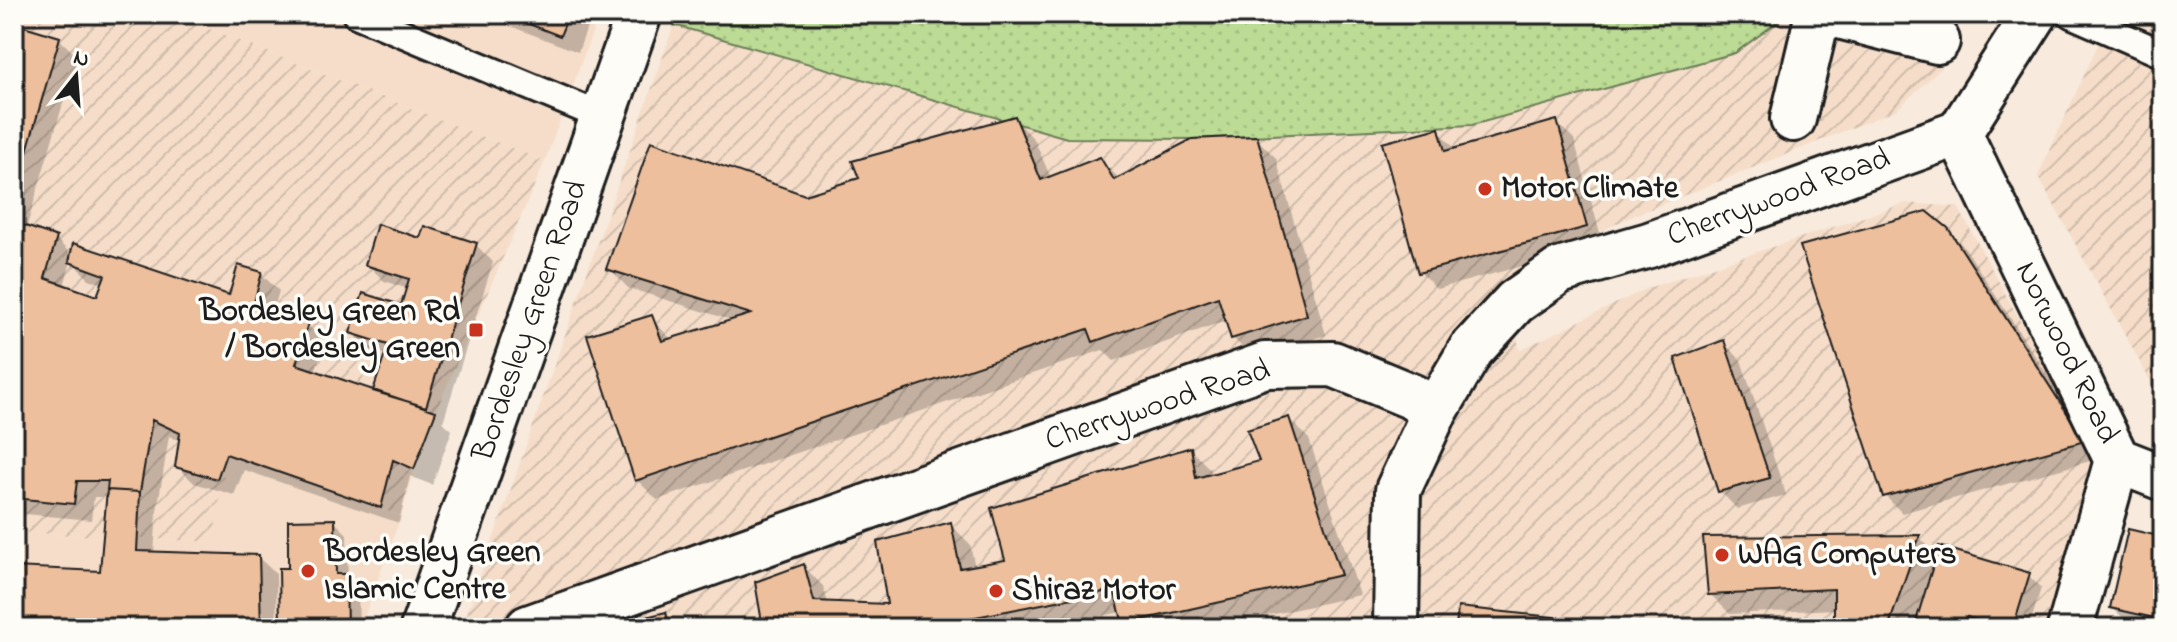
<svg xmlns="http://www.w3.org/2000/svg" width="2177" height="642" viewBox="0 0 2177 642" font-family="'Indie Flower',sans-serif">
<defs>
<pattern id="industrial-furrows" width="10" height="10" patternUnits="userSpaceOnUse" patternTransform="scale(2)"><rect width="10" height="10" fill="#f5ddc9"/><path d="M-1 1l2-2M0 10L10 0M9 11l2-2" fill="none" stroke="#d1bdac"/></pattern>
<pattern id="park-dots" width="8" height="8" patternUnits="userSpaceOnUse" patternTransform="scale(2)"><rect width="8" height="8" fill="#bcdc95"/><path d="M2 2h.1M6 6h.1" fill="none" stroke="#a1bc80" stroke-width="1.8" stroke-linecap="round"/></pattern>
</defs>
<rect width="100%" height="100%" fill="#f8eadc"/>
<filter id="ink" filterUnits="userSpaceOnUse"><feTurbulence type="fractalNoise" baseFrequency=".0125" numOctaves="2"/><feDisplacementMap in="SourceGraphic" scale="16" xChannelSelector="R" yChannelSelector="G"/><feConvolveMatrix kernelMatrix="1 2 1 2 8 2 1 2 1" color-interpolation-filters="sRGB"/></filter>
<g filter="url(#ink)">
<!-- built -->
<path fill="#f5ddc9" d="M171,14H599L545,161Z
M226,454L401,516L360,628H14V532L212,542Z"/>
<!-- industrial -->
<path fill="url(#industrial-furrows)" d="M14,14H171L545,161L436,411L414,469L401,516L227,454L213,542L14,532Z
M2112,14H2163V404L2038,176Z
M1780,20L1942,67L1896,110L1623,220L1504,283L1520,350L1648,288L1906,203L1958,207L2099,465L2053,628H462L674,25L1068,138L1192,139L1438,128L1735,53Z"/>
<!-- park -->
<path fill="url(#park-dots)" stroke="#6c7c58" stroke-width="2" d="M677,14H1748L1780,20L1735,53L1472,125L1192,139L1067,138L674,25Z"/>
<!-- shadow -->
<path fill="#0003" fill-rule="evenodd" d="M479,14H592L578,52Z
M14,25L59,39L77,56L26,229L55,238L72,255L230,297L261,274L279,291L273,312L307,324L324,342L315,373L375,394L387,355L370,350L352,333L402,307L408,289L384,281L367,264L422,240L476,245L493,262L443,422L452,430L432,485L410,476L399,523L244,470L234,495L194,483L177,466L180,441L169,436L157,511L154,554L258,557L276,574L277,628H14V569L102,574L109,497H94L91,520L14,513ZM71,261L89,279L104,284L98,298L64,286Z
M1014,119L1034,139L1051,178L1100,160L1120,179L1256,138L1276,158L1326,335L1253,358L1233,338L1227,320L1114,361L1103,350L657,500L637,480L651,318L672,340L734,321L628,288L609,268L804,197L862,179Z
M1556,122L1574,139L1603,244L1437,289L1420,272L1438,130L1456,150Z
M1947,229L1965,248L2101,458L1902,513L1885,496Z
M1724,343L1741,360L1786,495L1737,509L1720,491Z
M1289,419L1309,439L1360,595L1212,628H1129L1125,623L1122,612L1038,628H765L803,566L823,586L828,603L889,606L950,524L970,544L975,567L1007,562L1191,450L1211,470L1212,476L1261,462Z
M334,521L347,534L348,579L358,589L359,628H282L290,569Z
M1919,537L1938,556L2028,575L2041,588L2029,628H1836V609L1730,614L1710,594Z
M2163,539V628L2125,620L2112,607Z
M665,614L679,628H610Z"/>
<!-- building -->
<path fill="#edbf9c" stroke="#1c1c1c" stroke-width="2" d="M503,14H569L560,36Z
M14,23L60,37L14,196Z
M1015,116L1041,180L1100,157L1114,180L1192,139L1257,136L1307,315L1231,339L1218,297L1093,342L1088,329L635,481L587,335L652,315L662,341L751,314L606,269L651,141L805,195L859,178L852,161Z
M1557,120L1587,227L1418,273L1382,143L1439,128L1445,151Z
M1927,211L1948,228L2085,441L1883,497L1800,246Z
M14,222L57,237L45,278L97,296L105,275L69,262L73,243L229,295L238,265L262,272L254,303L308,323L296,364L436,411L414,469L393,460L381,508L226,454L217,479L175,467L180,433L152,420L140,492L107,490L108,481H77L74,504L14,498Z
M377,224L420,238L424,226L477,243L426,407L373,391L388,345L350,333L363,293L401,305L409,279L365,265Z
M1724,340L1770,478L1718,492L1675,358Z
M1289,417L1341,575L1123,624L1114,590L965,619V628H763L755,582L804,564L814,601L887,604L877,542L951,522L960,568L1005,560L991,508L1191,447L1196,478L1259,461L1247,430Z
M107,490L140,492L137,551L259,555L261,628H14V567L100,571Z
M335,519L336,574H346L347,628H280L279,568H288V520Z
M2128,529L2163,537V620L2110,608Z
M1920,535L1888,628H1834V589L1708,595L1703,537Z
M1939,546L2030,573L2013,628H2003L1967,617L1963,628H1914Z
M1458,607L1562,618L1561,628H1456Z
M666,612L670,628H602Z"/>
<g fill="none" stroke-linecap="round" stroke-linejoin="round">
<defs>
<path id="service" d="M356,14L603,117
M2071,14L2163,54"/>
<path id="minor" d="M1831,14L1937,41
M1793,119L1818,14
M1959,133L2117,460L2070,628
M2117,460L2163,478
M528,628L1265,365L1333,364L1413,397L1434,413L1471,350L1515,302L1559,271L1649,245L1959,133L2035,14
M1396,628L1398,490L1434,413"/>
<path id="secondary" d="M423,628L639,14"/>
</defs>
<!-- service casing -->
<use href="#service" stroke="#1c1c1c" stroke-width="32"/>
<!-- minor casing -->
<use href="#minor" stroke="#1c1c1c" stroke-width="50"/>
<!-- secondary casing -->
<use href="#secondary" stroke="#1c1c1c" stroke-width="50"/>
<!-- service -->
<use href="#service" stroke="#fdfcf7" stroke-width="26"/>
<!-- minor -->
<use href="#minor" stroke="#fdfcf7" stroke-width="44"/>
<!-- secondary -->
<use href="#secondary" stroke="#fdfcf7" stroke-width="44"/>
</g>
</g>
<!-- markers -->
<g fill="#c8321e" stroke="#fdfcf7" stroke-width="3">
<circle cx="1485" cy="189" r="8"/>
<rect x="468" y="322" width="16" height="16" rx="4"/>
<circle cx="1722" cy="555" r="8"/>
<circle cx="308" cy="571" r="8"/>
<circle cx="996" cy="591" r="8"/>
</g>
<g text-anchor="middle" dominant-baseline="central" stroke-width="7" stroke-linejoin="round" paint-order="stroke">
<!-- poi labels -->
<g font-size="32" font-weight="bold" fill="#1c1c1c" stroke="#fdfcf7" text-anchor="start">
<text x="1501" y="189">Motor Climate</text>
<text x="460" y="312" text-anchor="end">Bordesley Green Rd<tspan x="460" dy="37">/ Bordesley Green</tspan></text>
<text x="324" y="553">Bordesley Green<tspan x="324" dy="37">Islamic Centre</tspan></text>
<text x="1738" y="555">WAG Computers</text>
<text x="1012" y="591">Shiraz Motor</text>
</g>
<!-- street labels -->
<g font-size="32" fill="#1c1c1c" stroke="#fdfcf7">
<text transform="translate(1779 198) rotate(-20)">Cherrywood Road</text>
<text transform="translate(531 321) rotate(-71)">Bordesley Green Road</text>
<text transform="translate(2066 353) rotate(64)">Norwood Road</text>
<text transform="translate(1158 406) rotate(-18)">Cherrywood Road</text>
</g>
</g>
<!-- margin -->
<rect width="2177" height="642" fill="none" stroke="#fdfcf7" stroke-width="48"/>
<rect x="24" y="24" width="2129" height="594" fill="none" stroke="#1c1c1c" stroke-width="3" filter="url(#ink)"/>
<!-- north arrow -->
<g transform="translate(76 76) rotate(17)" stroke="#fdfcf7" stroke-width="6" paint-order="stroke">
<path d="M0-6L14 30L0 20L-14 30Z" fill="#1c1c1c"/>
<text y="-12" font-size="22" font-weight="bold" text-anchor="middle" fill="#1c1c1c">N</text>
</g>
</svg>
